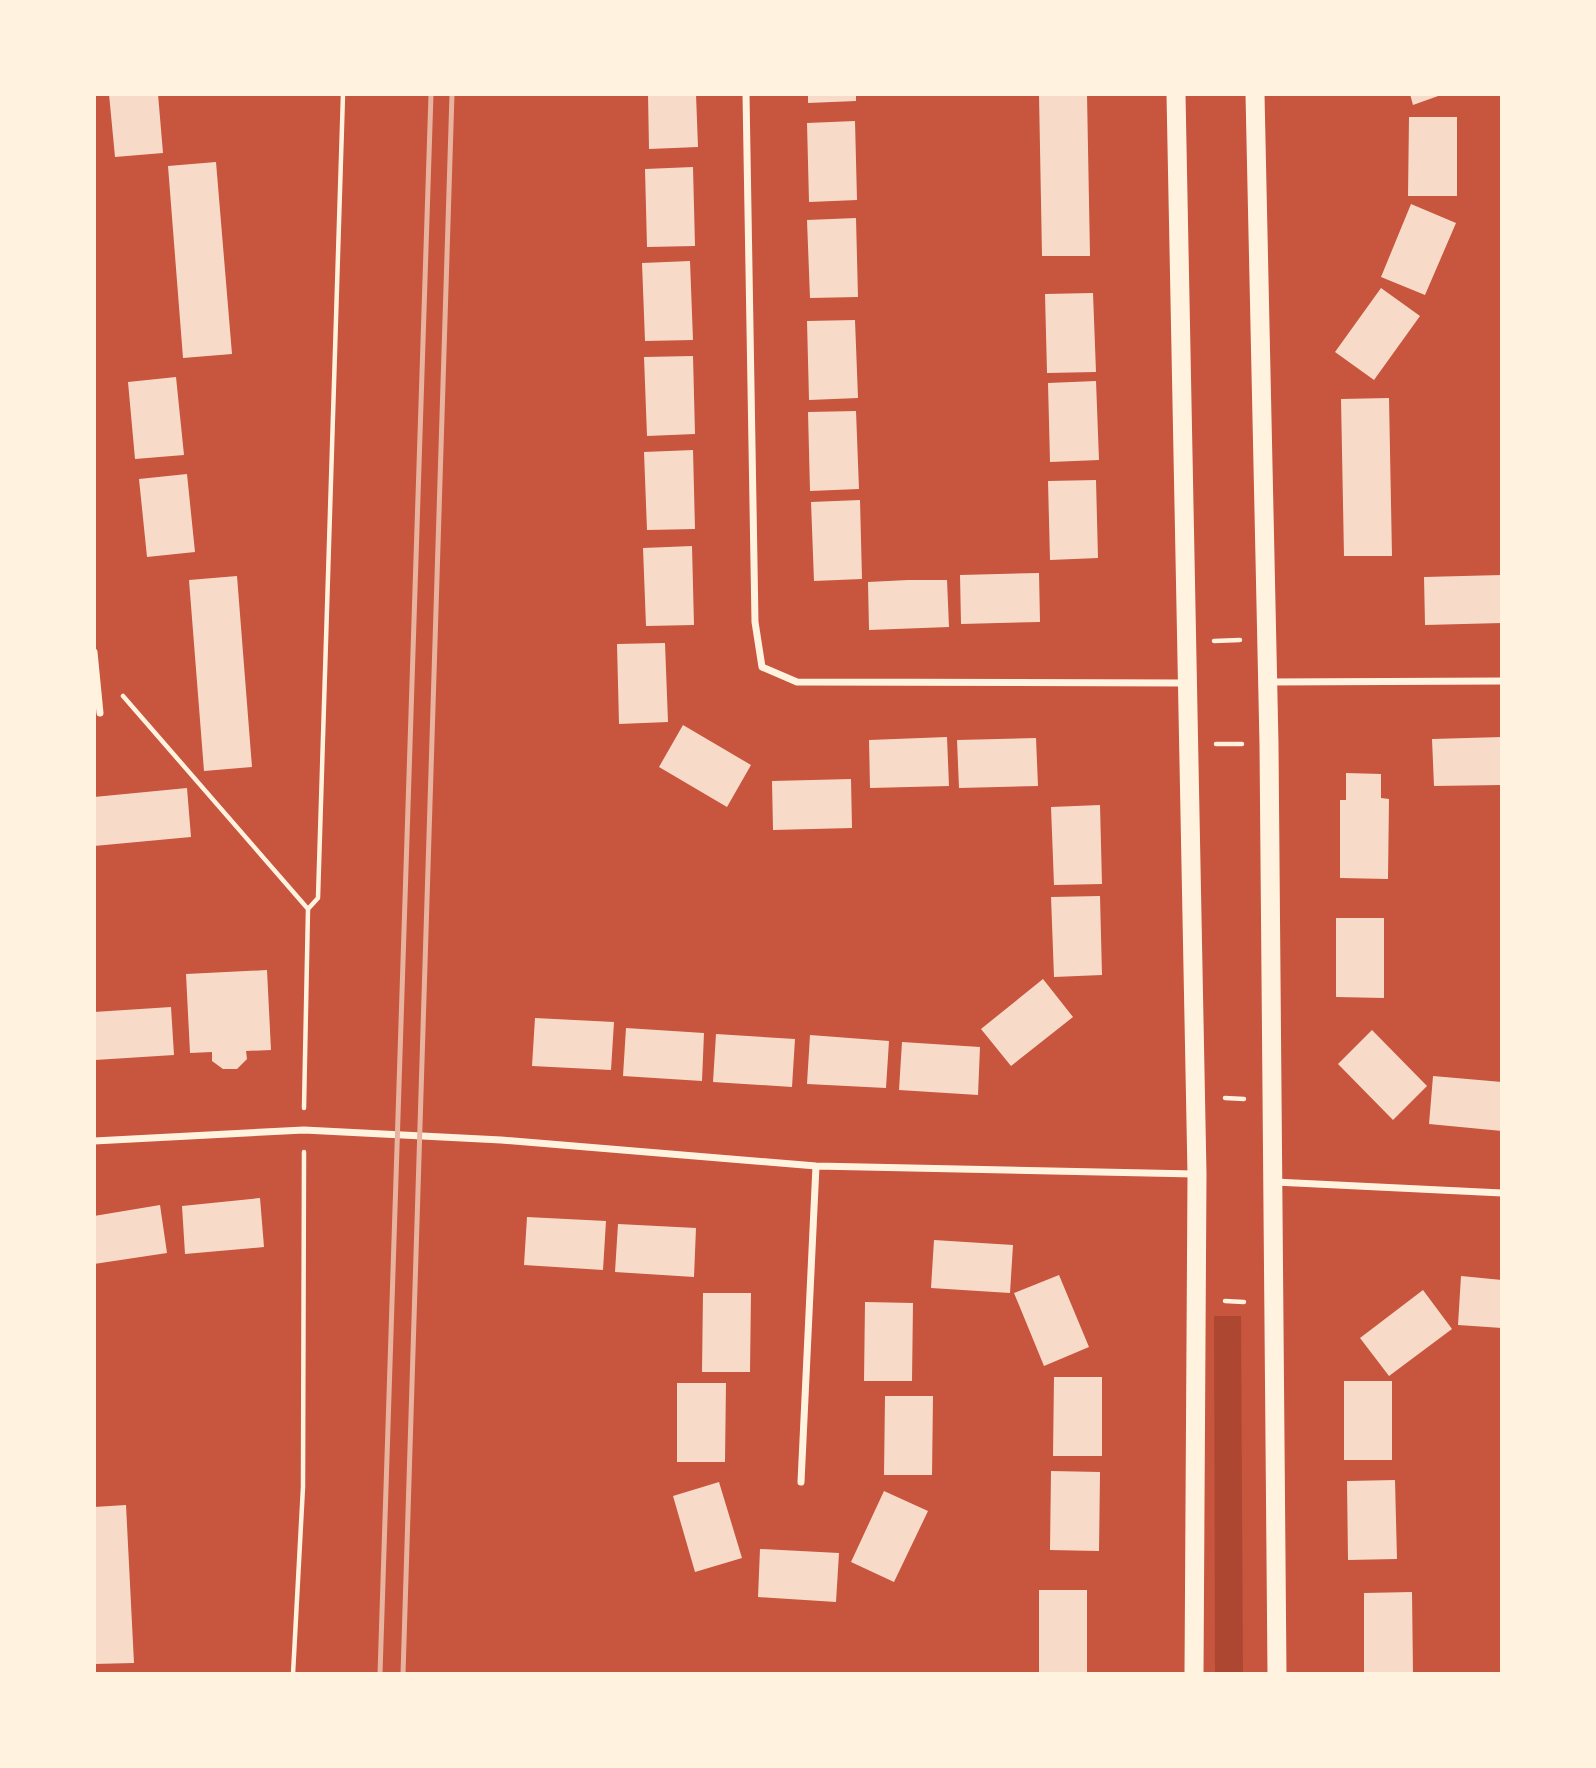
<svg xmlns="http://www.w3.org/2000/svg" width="1596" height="1768" viewBox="0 0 1596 1768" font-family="Lato,sans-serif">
<rect width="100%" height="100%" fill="#c8553d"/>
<!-- green -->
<path fill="#ae4732" d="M1214,1316H1241L1243,1673H1215Z"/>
<!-- building -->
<path fill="#f7dbc8" d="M109,94H158L163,153L115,157Z
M648,94H696L698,147L649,149Z
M808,94H856V101L808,103Z
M1039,94H1087L1090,256H1042Z
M1410,94H1441V95L1413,105Z
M1409,117H1457V196H1408Z
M855,121L857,200L809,202L807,123Z
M216,162L232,354L183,358L168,166Z
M693,167L695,246L647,247L645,169Z
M1411,204L1456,223L1425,295L1381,277Z
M856,218L858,297L810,298L807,220Z
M690,261L693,340L645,341L642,263Z
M1381,288L1420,316L1374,380L1335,352Z
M1093,293L1096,372L1047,373L1045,294Z
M855,320L858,398L809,400L807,321Z
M693,356L695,434L647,436L644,357Z
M176,377L184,455L135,459L128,382Z
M1096,381L1099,460L1050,462L1048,383Z
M1389,398L1392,556H1344L1341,399Z
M856,411L859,489L810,491L808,412Z
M693,450L695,529L647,530L644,452Z
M187,474L195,552L147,557L139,479Z
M1096,480L1098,558L1050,560L1048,481Z
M860,500L862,579L814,581L811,502Z
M692,546L694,625L646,626L643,548Z
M1039,573L1040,622L961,624L960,575Z
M1502,575V623L1425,625L1424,577Z
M237,576L252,767L204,771L189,580Z
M908,580H947L949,627L869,630L868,582Z
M665,643L668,722L619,724L617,644Z
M683,725L751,765L727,807L659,767Z
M947,737L949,786L870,788L869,740Z
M1502,737V785L1434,786L1432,739Z
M1036,738L1038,786L959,788L957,740Z
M1346,773L1381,774V798L1389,799L1388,879L1340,878V800H1346Z
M851,779L852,828L773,830L772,781Z
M187,788L191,837L94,846V797Z
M1100,805L1102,884L1054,885L1051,807Z
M1100,896L1102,975L1054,977L1051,897Z
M1336,918H1384V998L1336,997Z
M267,970L271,1050L246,1051L247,1059L237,1069H223L212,1061V1052L190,1053L186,974Z
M1043,979L1073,1017L1011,1066L981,1029Z
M171,1007L174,1055L95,1060L94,1012Z
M535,1018L614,1022L611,1070L532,1066Z
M626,1028L704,1033L702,1081L623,1076Z
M1372,1030L1427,1086L1393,1120L1338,1064Z
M716,1034L795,1039L792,1087L713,1082Z
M810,1035L889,1041L886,1088L807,1084Z
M902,1042L980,1047L978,1095L899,1090Z
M1433,1076L1502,1082V1131L1429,1124Z
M260,1198L264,1247L185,1254L182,1206Z
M160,1205L167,1253L94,1264V1216Z
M527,1217L606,1221L603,1270L524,1265Z
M618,1224L696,1228L694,1277L615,1272Z
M934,1240L1013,1245L1010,1293L931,1288Z
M1059,1275L1089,1347L1044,1366L1014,1293Z
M1461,1276L1502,1280V1328L1458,1325Z
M1423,1290L1452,1329L1389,1376L1360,1338Z
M703,1293H751L750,1372H702Z
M865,1302L913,1303L912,1381H864Z
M1054,1377H1102V1456H1053Z
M1344,1381H1392V1460H1344Z
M677,1383H726L725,1462H677Z
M885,1396H933L932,1475H884Z
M1051,1471L1100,1472L1099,1551L1050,1550Z
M1395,1480L1397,1559L1348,1560L1347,1481Z
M719,1482L742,1558L695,1572L673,1496Z
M884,1491L928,1511L894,1582L851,1562Z
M126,1505L134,1663L94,1664V1507Z
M760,1549L839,1553L836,1602L758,1597Z
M1039,1590H1087V1674H1039Z
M1412,1592L1413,1674H1364V1593Z"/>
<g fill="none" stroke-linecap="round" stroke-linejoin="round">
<!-- path -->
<path stroke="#fff3e0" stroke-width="4.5" d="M1214,641L1240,640
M123,696L308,909L304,1108
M1216,744H1242
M308,909L318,898L343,94
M1225,1098L1244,1099
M1225,1301L1244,1302
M293,1674L303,1487L304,1152"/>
<!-- minor -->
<path stroke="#fff3e0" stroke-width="7" d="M746,94L755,622L762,667L797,682L1185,683
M94,652L100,713
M1270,682L1502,681
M94,1141L304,1130L501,1140L816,1166L1195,1174
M1275,1182L1502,1193
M801,1482L816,1166"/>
<!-- trunk -->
<path stroke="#fff3e0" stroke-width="19" d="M1176,94L1197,1174L1194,1674
M1255,94L1269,744L1277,1674"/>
<!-- rail -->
<path stroke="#e9b49f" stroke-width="5" d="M380,1674L431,94
M403,1674L452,94"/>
</g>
<!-- border -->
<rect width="1596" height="1768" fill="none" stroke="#fff3e0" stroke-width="192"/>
</svg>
